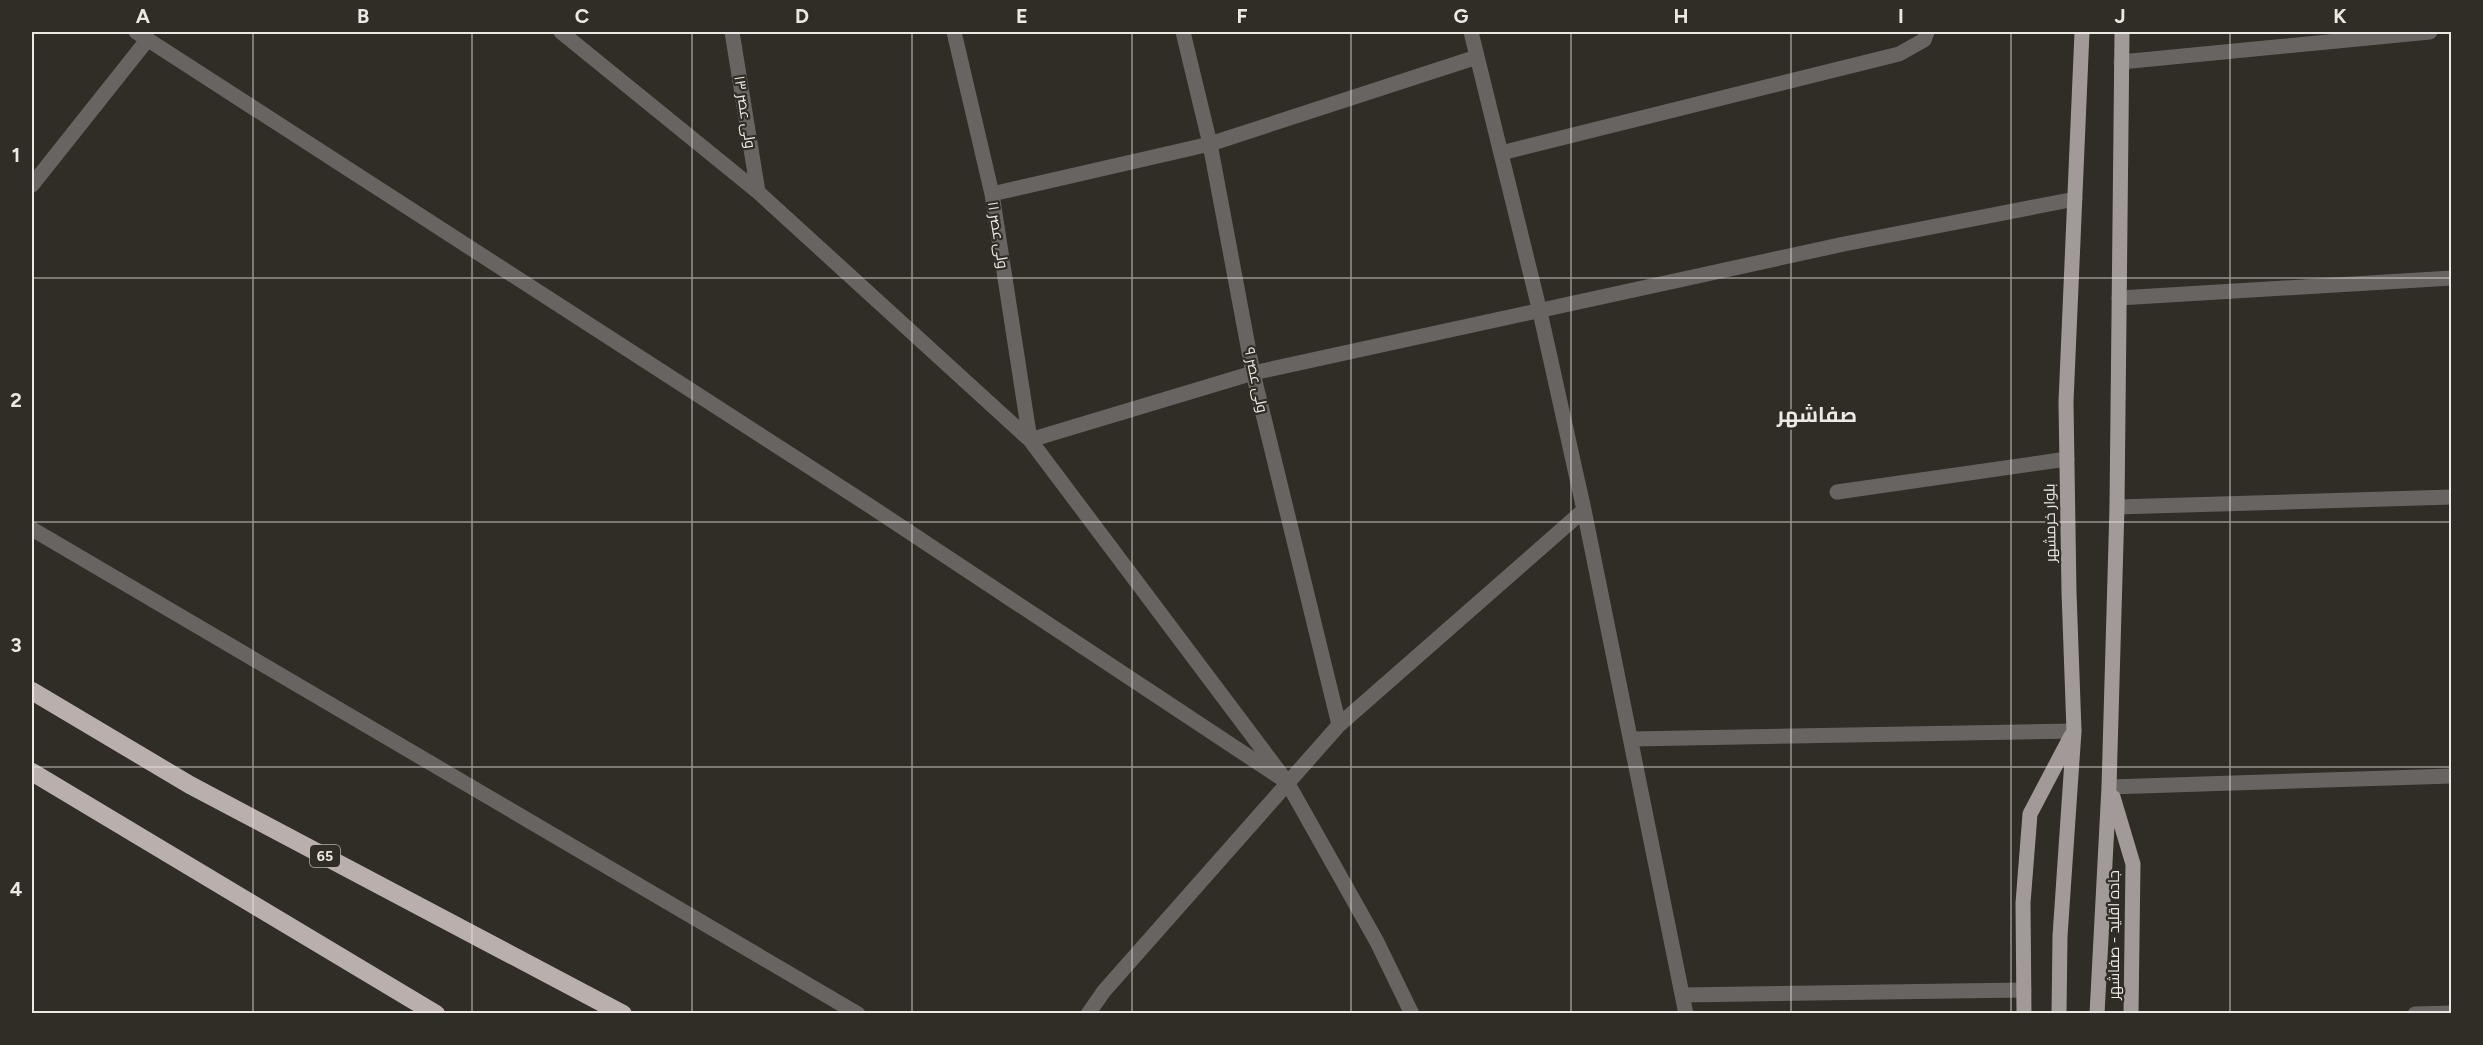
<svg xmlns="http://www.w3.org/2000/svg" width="2483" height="1045" viewBox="0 0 2483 1045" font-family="Figtree,Cairo,sans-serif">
<rect width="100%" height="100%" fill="#302c26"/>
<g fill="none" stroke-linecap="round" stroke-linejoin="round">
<!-- minor -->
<path stroke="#686462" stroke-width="15" d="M136,32L867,504L1287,782
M561,32L758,192L1030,440L1287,782L1377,942L1412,1014
M732,32L758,192
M954,32L992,194L1030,440L1253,373L1844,244L2075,199
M1183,32L1210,144L1253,373L1339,725
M1471,32L1540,312L1584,510L1686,1014
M2121,62L2430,32
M1501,153L1899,54L1924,40L1927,32
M32,185L148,39
M992,194L1210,144L1477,57
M2119,298L2452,278
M1837,492L2067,459
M2117,507L2452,497
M32,529L858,1014
M1631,739L2074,731
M2109,787L2452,776
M1683,995L2024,990
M1088,1014L1104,991L1339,725L1584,510
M2415,1014L2452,1013"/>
<!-- major -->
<path stroke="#a29a98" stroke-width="15" d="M2113,797L2133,864L2131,1014
M2024,1014L2023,903L2030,814L2071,736
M2059,1014L2060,936L2074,731L2069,592L2066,402L2082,32
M2097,1014L2109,787L2117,507L2122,32"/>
<!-- highway -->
<path stroke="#b9b0ad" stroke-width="18" d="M32,691L190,785L623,1014
M32,772L436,1014"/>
</g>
<!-- grid -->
<path fill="none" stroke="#ece9e5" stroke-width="1.5" stroke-opacity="0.55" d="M253,32V1014M472,32V1014M692,32V1014M912,32V1014M1132,32V1014M1351,32V1014M1571,32V1014M1791,32V1014M2011,32V1014M2230,32V1014M32,278H2452M32,522H2452M32,767H2452"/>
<g text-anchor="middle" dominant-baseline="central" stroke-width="4.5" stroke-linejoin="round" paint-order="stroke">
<!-- shield labels -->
<rect fill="#302c26" stroke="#b4b0ac" stroke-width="1.5" x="310" y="845" width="30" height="22" rx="4.5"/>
<g font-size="14" font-weight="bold" fill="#ece9e5">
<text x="325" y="856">65</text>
</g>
<!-- street labels -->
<g font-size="15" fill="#ece9e5" stroke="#302c26">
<text transform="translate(745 112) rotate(81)">ولی عصر ۱۳</text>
<text transform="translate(998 235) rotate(81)">ولی عصر ۱۱</text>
<text transform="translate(1256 380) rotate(78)">ولی عصر ۹</text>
<text transform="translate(2050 523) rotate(-91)">بلوار خرمشهر</text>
<text transform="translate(2114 935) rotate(-90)">جاده اقلید - صفاشهر</text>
</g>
<!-- district labels -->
<g font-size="21" font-weight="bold" fill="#ece9e5" stroke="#302c26">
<text x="1817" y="414">صفاشهر</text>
</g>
</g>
<!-- border -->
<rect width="2483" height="1045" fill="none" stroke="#302c26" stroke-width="66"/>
<rect x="33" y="33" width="2417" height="979" fill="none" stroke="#ece9e5" stroke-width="2"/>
<g font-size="20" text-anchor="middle" font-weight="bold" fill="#ece9e5">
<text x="143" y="23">A</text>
<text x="363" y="23">B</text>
<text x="582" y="23">C</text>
<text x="802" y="23">D</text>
<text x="1022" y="23">E</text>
<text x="1242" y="23">F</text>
<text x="1461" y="23">G</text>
<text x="1681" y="23">H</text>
<text x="1901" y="23">I</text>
<text x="2120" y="23">J</text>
<text x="2340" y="23">K</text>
<text x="16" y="162">1</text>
<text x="16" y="407">2</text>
<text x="16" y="652">3</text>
<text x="16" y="896">4</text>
</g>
</svg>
